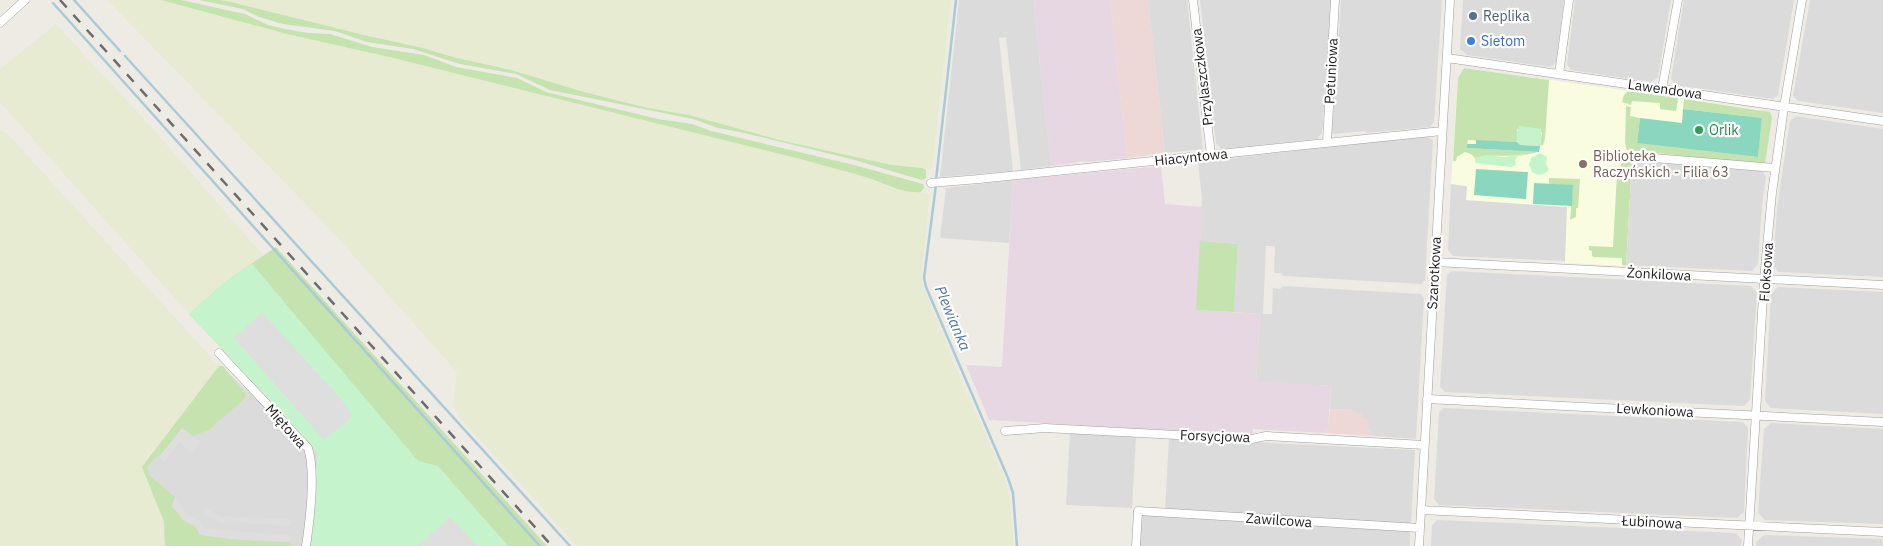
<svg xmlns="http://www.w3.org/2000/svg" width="1883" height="546" viewBox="0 0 1883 546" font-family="'IBM Plex Sans',sans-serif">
<rect width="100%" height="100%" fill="#eeebe5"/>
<!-- residential -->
<path fill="#dcdbdb" d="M959,0H1033L1051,166L1021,170L1006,37L999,38L1013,171L940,177Z
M1148,0H1187L1203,149L1165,153Z
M1200,0H1331L1322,133L1317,139L1222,149L1216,144Z
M1341,0H1442L1434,122L1430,127L1366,133L1365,131L1332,134Z
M1463,0H1564L1556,63L1550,67L1467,55L1460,49Z
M1575,0H1671L1658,77L1652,82L1571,70L1567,64Z
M1684,0H1794L1778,95L1773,99L1675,85L1671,79Z
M1810,0H1883V113L1798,101L1793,96Z
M1796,116L1883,129V277L1779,272L1773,266L1777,208L1790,121Z
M1416,137H1427L1433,140L1425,280L1421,284L1284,276L1281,273H1274L1275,246H1266L1263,314H1272L1273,288L1280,289L1283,286L1421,294L1424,298L1416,439L1375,436L1368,430L1362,418L1356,413V410L1330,409L1331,386L1256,382L1260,314L1234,312L1238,244L1200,241L1202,199L1198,162Z
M1632,161L1762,171L1766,177L1762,205L1758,264L1752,271L1626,265Z
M1013,180L1009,243L940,238L946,188Z
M1451,184L1467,186V200L1568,207L1565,261L1453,256L1448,250Z
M1452,271L1751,286L1757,293L1750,400L1744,406L1445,392L1440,387L1447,275Z
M1778,287L1883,292V414L1771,408L1765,401L1771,294Z
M219,366L314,447L405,546H163L142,467Z
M1444,408L1743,422L1748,428L1744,512L1737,518L1439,505L1434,499L1439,412Z
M1771,423L1883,429V524L1765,520L1758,513L1764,429Z
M1070,432L1136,437L1132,508L1066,505Z
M1169,438L1415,450L1411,524L1165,510Z
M1140,514L1406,529L1410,533V546H1139Z
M1437,520L1736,533L1742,540L1741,546H1431L1432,525Z
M1764,535L1882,539L1883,546H1756L1757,541Z"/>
<!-- commercial -->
<path fill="#edd8d5" d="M1110,0H1148L1165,153L1127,158Z
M1330,409L1356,410V413L1362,414V418H1368V430L1375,436L1325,433L1326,428H1328Z"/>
<!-- industrial -->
<path fill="#e6d7e2" d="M1033,0H1110L1127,158L1089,162L1080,161L1075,163L1051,166Z
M1161,166L1165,204L1202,207L1197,310L1260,314L1256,381L1331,386L1328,428H1326L1325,433L1253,429V435L989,420L966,365L1002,367L1013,180Z"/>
<!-- education -->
<path fill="#fafcdf" d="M1464,68L1636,92L1660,103V109L1676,111L1678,98L1763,110L1637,143L1629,150L1628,161H1632L1626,266L1565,263L1567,207L1466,200L1467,186L1451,184L1458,78Z"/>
<!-- farmland -->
<path fill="#e7ebd1" d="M107,0H161L287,34L389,57L808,161L862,176L890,187L930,194L921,277L924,289L961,380L1005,479L1009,496L1014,546H577L458,416L453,404L457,372L327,226Z
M220,0H951L932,169L892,165L779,140L689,115L648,108L584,92L511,70L453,57L423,48L364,35Z
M56,24L153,129L263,255L226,280L189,314L0,102V69Z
M0,131L6,132L219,366L142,467L164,522L165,546H0Z"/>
<!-- grass -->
<path fill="#c5e3af" d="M161,0H181L245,14L268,25L285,29L308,33L330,34L372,47L424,55L456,67L517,78L546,92L658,119L692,124L711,131L854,165L923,184L924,188L921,192C902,194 882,182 865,177C846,171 827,167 808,161L389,57L287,34Z
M199,0H220L235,3L364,35L423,48L453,57L511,70L584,92L648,108L689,115L779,140L892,165L922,168L926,170V178L923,180L915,178L851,159L740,132L718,128L693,119L550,90L516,74L460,64L413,49L367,42L335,31L283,24L259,17L243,9Z
M1464,68L1549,80L1545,139L1543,145L1540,146L1542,132L1517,129V142L1468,140L1467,148L1537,152C1519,159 1492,153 1475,158L1471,154L1465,152L1457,157L1456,161H1453L1458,78Z
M1628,91L1678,98L1676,111L1660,109V103L1632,101L1631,105L1622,102L1624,95Z
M1684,99L1770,112L1772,118L1765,164L1627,150L1625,143L1626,106L1631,107L1630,116L1640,118L1637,143L1758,157L1762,118L1683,109Z
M1629,159V161H1632L1626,266L1622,265V258L1594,257L1592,256V251L1589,250V246L1613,247L1617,173L1620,172C1621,166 1620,160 1629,159Z
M1549,178L1580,179L1578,208H1576V217L1570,220L1573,186L1549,184Z
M1200,241L1238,244L1234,312L1196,310Z
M276,247L547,546H477L450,517L418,546L314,496L317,454L307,439L189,314L226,281Z
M219,366H223L246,394L244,399L209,430L192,436L182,429L159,457L157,456L147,467L149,475L175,497L172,506C176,511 180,517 185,520C215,542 254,541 289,542L293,546H165L164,521L142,467Z"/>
<!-- park -->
<path fill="#c5f4cc" d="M1520,126L1541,129V144L1540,146L1519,145C1515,141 1516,130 1520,126Z
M1540,153L1547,157L1546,164L1549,169C1545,176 1538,176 1532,172L1529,165L1531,158Z
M1524,154H1530L1518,156L1515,160L1516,165L1511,167L1475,163V158L1486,155L1504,157Z
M252,264L418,461L438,466L508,546H477L450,517L418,546H311L317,454L307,439L189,314L226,281Z"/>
<!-- pitch -->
<path fill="#8ad6be" d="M1683,109L1762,118L1758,157L1637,143L1640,118L1682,123Z
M1476,140L1517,142L1520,145L1540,146L1539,152L1467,148V144H1476Z
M1476,169L1528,172L1526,199L1474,195Z
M1534,183L1573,185L1572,206L1533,204Z"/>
<!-- parking -->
<path fill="#dedede" d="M262,312L342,400L351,413L349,420L324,440L234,338Z
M182,428L201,442L192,453L179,443L164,462L159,457Z
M175,497L188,515L201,522L206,529L290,535L289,542L229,539L200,535L195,526L183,520L172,506Z
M204,508L221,516L291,519V526L220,522L203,514Z
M450,517L477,546H418Z"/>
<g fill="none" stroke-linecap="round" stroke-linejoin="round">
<!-- stream -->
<path stroke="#a9cad7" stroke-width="2.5" d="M74,0L120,51
M53,3L540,546
M125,56L570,546
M936,180L956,0
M936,185L924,278L926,287L1008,478L1013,493L1017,546"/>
<defs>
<path id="minor" d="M1193,0L1211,155
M0,23L25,0
M1447,58L1883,121
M1559,74L1569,0
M1662,89L1678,0
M1327,142L1335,0
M1629,156L1775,168
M931,183L979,179L1442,131
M1435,262L1883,285
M219,353L308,448C316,473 310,519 306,546
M1427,399L1883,422
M1005,431L1045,428L1252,439L1266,436L1424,445
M1421,510L1883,532
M1136,546L1138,511L1420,528
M1419,546L1450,0
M1748,546L1764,280L1772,193L1784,107L1802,0"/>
</defs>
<!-- minor casing -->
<use href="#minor" stroke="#9f9f9f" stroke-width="9"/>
<!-- minor -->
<use href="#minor" stroke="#fff" stroke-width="8"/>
<!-- rail -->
<path stroke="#6c6c6c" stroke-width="2.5" stroke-dasharray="10 10" stroke-linecap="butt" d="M60,0L552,546"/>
</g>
<!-- markers -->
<circle fill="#5c6f8a" stroke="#fff" stroke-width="2" cx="1473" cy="16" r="5"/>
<circle fill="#3f7fe0" stroke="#fff" stroke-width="2" cx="1471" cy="41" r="5"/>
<circle fill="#2e9e5b" stroke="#fff" stroke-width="2" cx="1699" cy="130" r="5"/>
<circle fill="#8d6e63" stroke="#fff" stroke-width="2" cx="1583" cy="164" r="5"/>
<g text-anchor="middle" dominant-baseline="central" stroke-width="4.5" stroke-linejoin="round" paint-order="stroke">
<!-- service labels -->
<g font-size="14" fill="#4e5e75" stroke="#fff" text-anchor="start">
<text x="1483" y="16">Replika</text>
</g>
<!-- shop labels -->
<g font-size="14" fill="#366cbe" stroke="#fff" text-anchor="start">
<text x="1481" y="41">Sietom</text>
</g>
<!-- street labels -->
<g font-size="14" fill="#1e1e1e" stroke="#fff">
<text transform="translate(1331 71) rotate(-87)">Petuniowa</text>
<text transform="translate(1202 77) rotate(-97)">Przylaszczkowa</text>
<text transform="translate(1665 89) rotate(8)">Lawendowa</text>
<text transform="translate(1191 157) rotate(-6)">Hiacyntowa</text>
<text transform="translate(1766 272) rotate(-86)">Floksowa</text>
<text transform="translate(1434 273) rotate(-87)">Szarotkowa</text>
<text transform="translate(1659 274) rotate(3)">Żonkilowa</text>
<text transform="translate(1655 410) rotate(3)">Lewkoniowa</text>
<text transform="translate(286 426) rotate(48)">Miętowa</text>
<text transform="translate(1215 436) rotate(2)">Forsycjowa</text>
<text transform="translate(1279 520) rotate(4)">Zawilcowa</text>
<text transform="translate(1652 522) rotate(3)">Łubinowa</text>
</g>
<!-- leisure labels -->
<g font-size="14" fill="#27864d" stroke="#fff" text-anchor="start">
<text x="1709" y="130">Orlik</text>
</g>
<!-- education labels -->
<g font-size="14" fill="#785e54" stroke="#fff" text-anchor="start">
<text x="1593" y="156">Biblioteka<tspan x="1593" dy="16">Raczyńskich - Filia 63</tspan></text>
</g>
<!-- water labels -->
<g font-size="15" font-style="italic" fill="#5376a4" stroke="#fff">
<text transform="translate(953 318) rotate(67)">Plewianka</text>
</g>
</g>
</svg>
